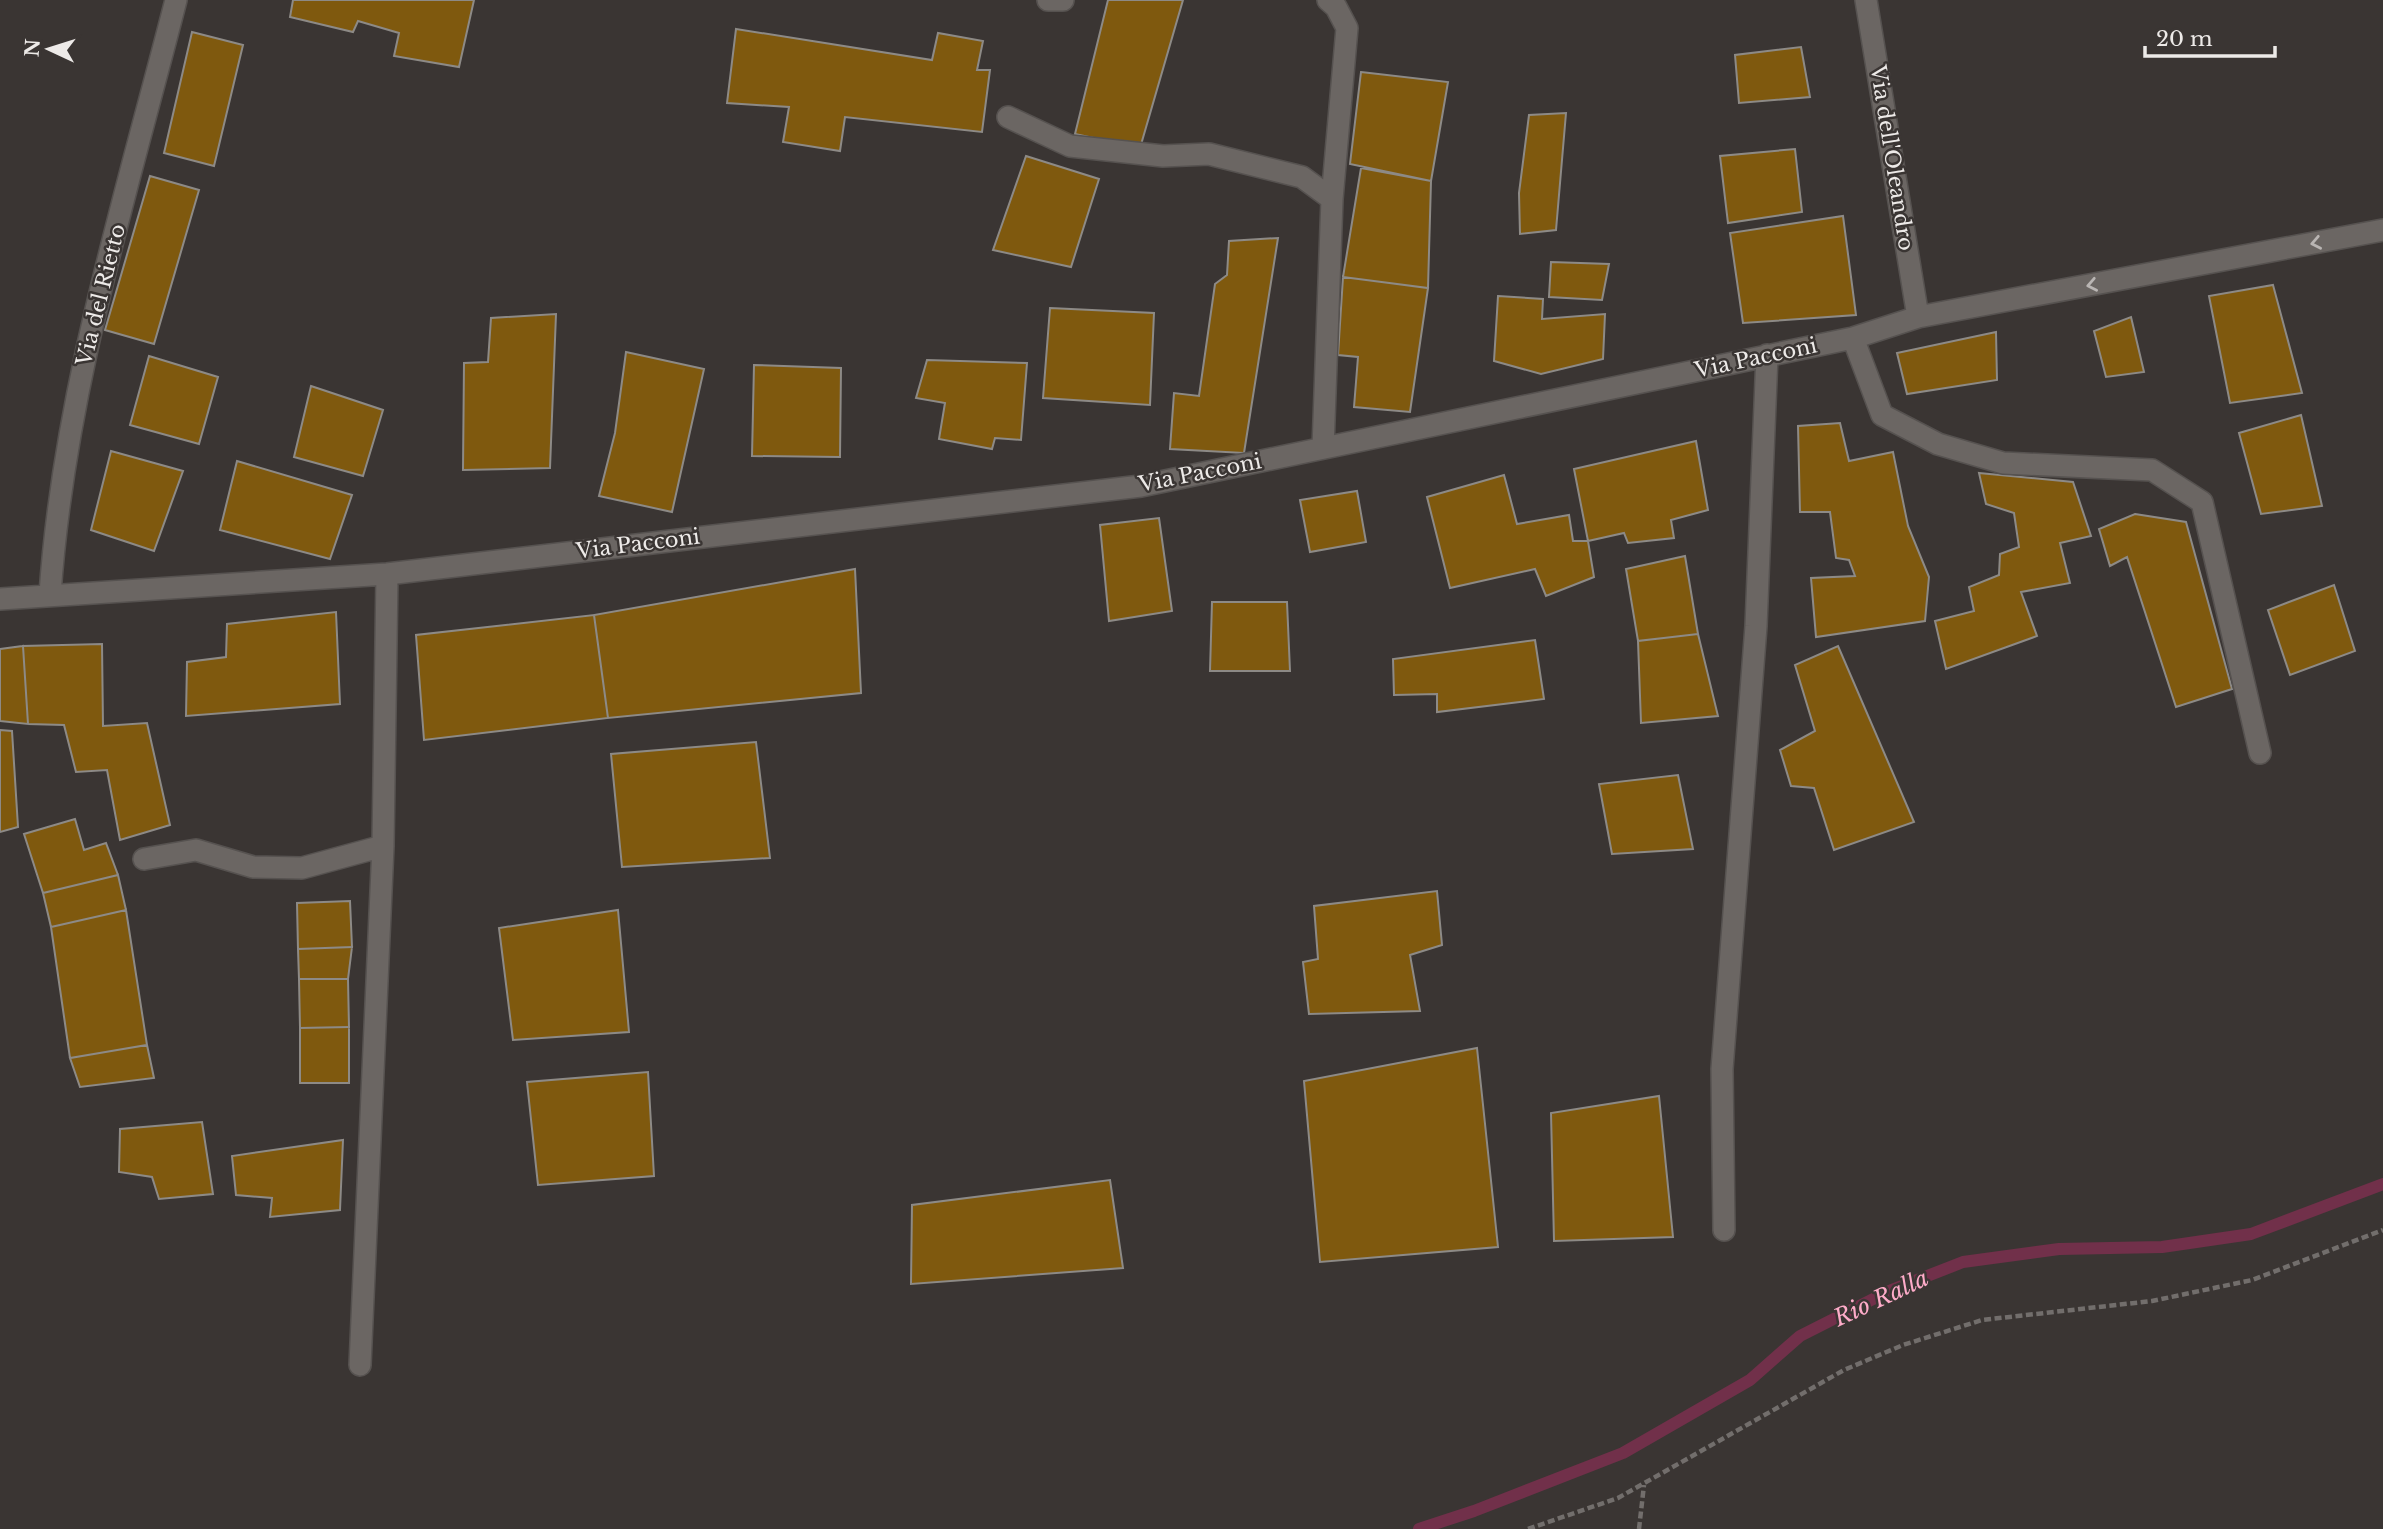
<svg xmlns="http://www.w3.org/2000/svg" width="2383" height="1529" viewBox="0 0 2383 1529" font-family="'Libre Baskerville',serif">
<rect width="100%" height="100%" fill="#3a3533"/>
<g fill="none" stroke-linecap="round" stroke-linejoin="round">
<!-- stream -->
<path stroke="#71304a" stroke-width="12" d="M1419,1529L1474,1511L1623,1453L1750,1380L1800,1336L1889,1291L1963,1262L2059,1249L2162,1247L2251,1234L2383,1184"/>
</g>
<!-- building -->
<path fill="#7f590e" stroke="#8d8a86" stroke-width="2" d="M293,0H474L459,67L394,56L399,33L358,21L353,32L290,17Z
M1108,0H1183L1140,148L1075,134Z
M736,29L932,60L938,33L983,41L977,70H990L982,132L845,117L840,151L783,142L789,107L727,103Z
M192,32L243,45L214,166L164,153Z
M1801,47L1810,97L1739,103L1735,55Z
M1361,72L1448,82L1431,181L1350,164Z
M1566,113L1556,230L1520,234L1519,193L1529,115Z
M1795,149L1802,212L1728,223L1720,156Z
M1026,156L1099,179L1071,267L993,250Z
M1361,168L1431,181L1428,288L1343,277Z
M150,176L199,190L154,344L105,330Z
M1843,216L1856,315L1743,323L1730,233Z
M1278,238L1244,453L1170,449L1174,393L1199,396L1215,284L1227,275L1229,241Z
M1551,262L1609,264L1602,300L1549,297Z
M1343,277L1428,288L1410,412L1354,407L1358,357L1338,355Z
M2273,285L2302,393L2230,403L2209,296Z
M1498,296L1543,299L1542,319L1605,314L1603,359L1541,374L1494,361Z
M1050,308L1154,313L1150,405L1043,398Z
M556,314L550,468L463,470L464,363L488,362L491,318Z
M2131,317L2144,372L2106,377L2094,331Z
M1996,332L1997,380L1907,394L1897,353Z
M626,352L704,369L672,512L599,496L615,433Z
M149,356L218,377L199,444L130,425Z
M927,360L1027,363L1021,440L995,438L992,449L939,439L945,403L916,398Z
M754,365L841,368L840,457L752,456Z
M311,386L383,410L363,476L294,457Z
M2301,415L2322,506L2261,514L2239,433Z
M1840,423L1849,461L1893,452L1908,526L1929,577L1925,621L1816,637L1811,578L1855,576L1849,560L1836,558L1830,512H1800L1798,426Z
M1696,441L1708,510L1671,520L1674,538L1628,543L1624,533L1588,541L1574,469Z
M111,451L183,471L154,551L91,530Z
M237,461L352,495L330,559L220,530Z
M1979,473L2073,482L2091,536L2060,543L2070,583L2021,592L2037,636L1946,669L1935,621L1974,611L1969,587L1999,575L2000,554L2019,547L2014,513L1986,504Z
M1504,475L1517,524L1569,515L1573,541H1588L1594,577L1546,596L1535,569L1450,588L1427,497Z
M1357,491L1366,542L1310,552L1300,500Z
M2135,514L2186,522L2232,689L2176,707L2127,557L2110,566L2099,529Z
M1159,518L1172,611L1109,621L1100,525Z
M1685,556L1698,634L1638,641L1626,569Z
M855,569L861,693L608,718L594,615Z
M2334,585L2355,651L2290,675L2268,610Z
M1212,602H1287L1290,671H1210Z
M336,612L340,704L186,716L187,662L226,657L227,624Z
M594,615L608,718L424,740L416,635Z
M1698,634L1718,716L1641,723L1638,641Z
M1535,640L1544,699L1437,712V694L1394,695L1393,659Z
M102,644L103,726L147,723L170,825L120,840L107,770L76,772L64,725L28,724L23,646Z
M23,646L28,724L0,721V649Z
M1838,646L1914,822L1834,850L1814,788L1791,786L1780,750L1815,731L1795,665Z
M0,730L12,731L18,827L0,832Z
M756,742L770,858L622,867L611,754Z
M1678,775L1693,849L1612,854L1599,784Z
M75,819L84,850L106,843L118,875L43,893L24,834Z
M118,875L126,910L51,927L43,893Z
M1437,891L1442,945L1410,955L1420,1011L1309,1014L1303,962L1318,959L1314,906Z
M350,901L352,947L298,949L297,903Z
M126,910L147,1045L70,1058L51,927Z
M618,910L629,1032L513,1040L499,928Z
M352,947L348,979H299L298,949Z
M299,979H348L349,1027L300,1028Z
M349,1027V1083H300V1028Z
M147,1045L154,1078L80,1087L70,1058Z
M1477,1048L1498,1247L1320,1262L1304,1081Z
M648,1072L654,1176L538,1185L527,1082Z
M1659,1096L1673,1237L1554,1241L1551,1113Z
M202,1122L213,1194L159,1199L152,1177L119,1172L120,1129Z
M343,1140L340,1210L270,1217L272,1198L236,1195L232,1156Z
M1110,1180L1123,1268L911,1284L912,1205Z"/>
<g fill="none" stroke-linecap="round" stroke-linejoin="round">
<defs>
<path id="street" d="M1048,0H1063
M1866,0L1918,317
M1008,117L1070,146L1163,156L1209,154L1302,177L1332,199
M1853,338L1882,415L1938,444L2003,463L2152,470L2202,502L2260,753
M1323,448L1332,199L1347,28L1336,7L1328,0
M50,594C64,391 126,196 176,0
M0,599L387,574L1141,486L1853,338L1918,317L2383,230
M144,859L196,850L253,867L302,868L383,846
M1724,1230L1722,1069L1756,626L1767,355
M360,1365L383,846L387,574"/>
</defs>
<!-- street casing -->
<use href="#street" stroke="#565250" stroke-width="24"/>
<!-- path -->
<path stroke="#726e6c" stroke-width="4.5" stroke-dasharray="7 3.5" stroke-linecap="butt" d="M1528,1529L1618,1498L1844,1370L1903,1345L1982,1320L2152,1301L2252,1280L2383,1230
M1639,1529L1644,1485"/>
<!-- street -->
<use href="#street" stroke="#6b6663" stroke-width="21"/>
</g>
<!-- one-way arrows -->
<defs><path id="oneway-chevron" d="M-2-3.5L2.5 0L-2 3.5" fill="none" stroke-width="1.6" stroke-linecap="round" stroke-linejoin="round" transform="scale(1.75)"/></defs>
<g stroke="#b9b5b3">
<use href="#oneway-chevron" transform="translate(2316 243) rotate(169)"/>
<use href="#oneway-chevron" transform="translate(2092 285) rotate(169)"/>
</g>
<g text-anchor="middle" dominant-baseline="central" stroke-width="5" stroke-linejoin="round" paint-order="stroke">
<!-- street labels -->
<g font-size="21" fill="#edeae8" stroke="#3a3533">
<text transform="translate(1892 158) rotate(81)">Via dell'Oleandro</text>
<text transform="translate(101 295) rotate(-76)">Via del Rietto</text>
<text transform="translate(1756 358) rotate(-12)">Via Pacconi</text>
<text transform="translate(1200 473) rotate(-11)">Via Pacconi</text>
<text transform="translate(638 544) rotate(-7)">Via Pacconi</text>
</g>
<!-- water labels -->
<g font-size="23" font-style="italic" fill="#feacc9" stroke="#3a3533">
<text transform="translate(1881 1298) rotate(-25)">Rio Ralla</text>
</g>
</g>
<!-- north arrow -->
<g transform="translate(49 49) rotate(274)" stroke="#3a3533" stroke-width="5" paint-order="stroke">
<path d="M0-5L12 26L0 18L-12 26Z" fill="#edeae8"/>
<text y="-10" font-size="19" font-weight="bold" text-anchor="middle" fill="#edeae8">N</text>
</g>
<!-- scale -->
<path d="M2145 46v10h130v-10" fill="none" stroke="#edeae8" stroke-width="3.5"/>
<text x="2156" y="46" font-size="21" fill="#edeae8" stroke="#3a3533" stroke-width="5" paint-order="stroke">20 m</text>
</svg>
